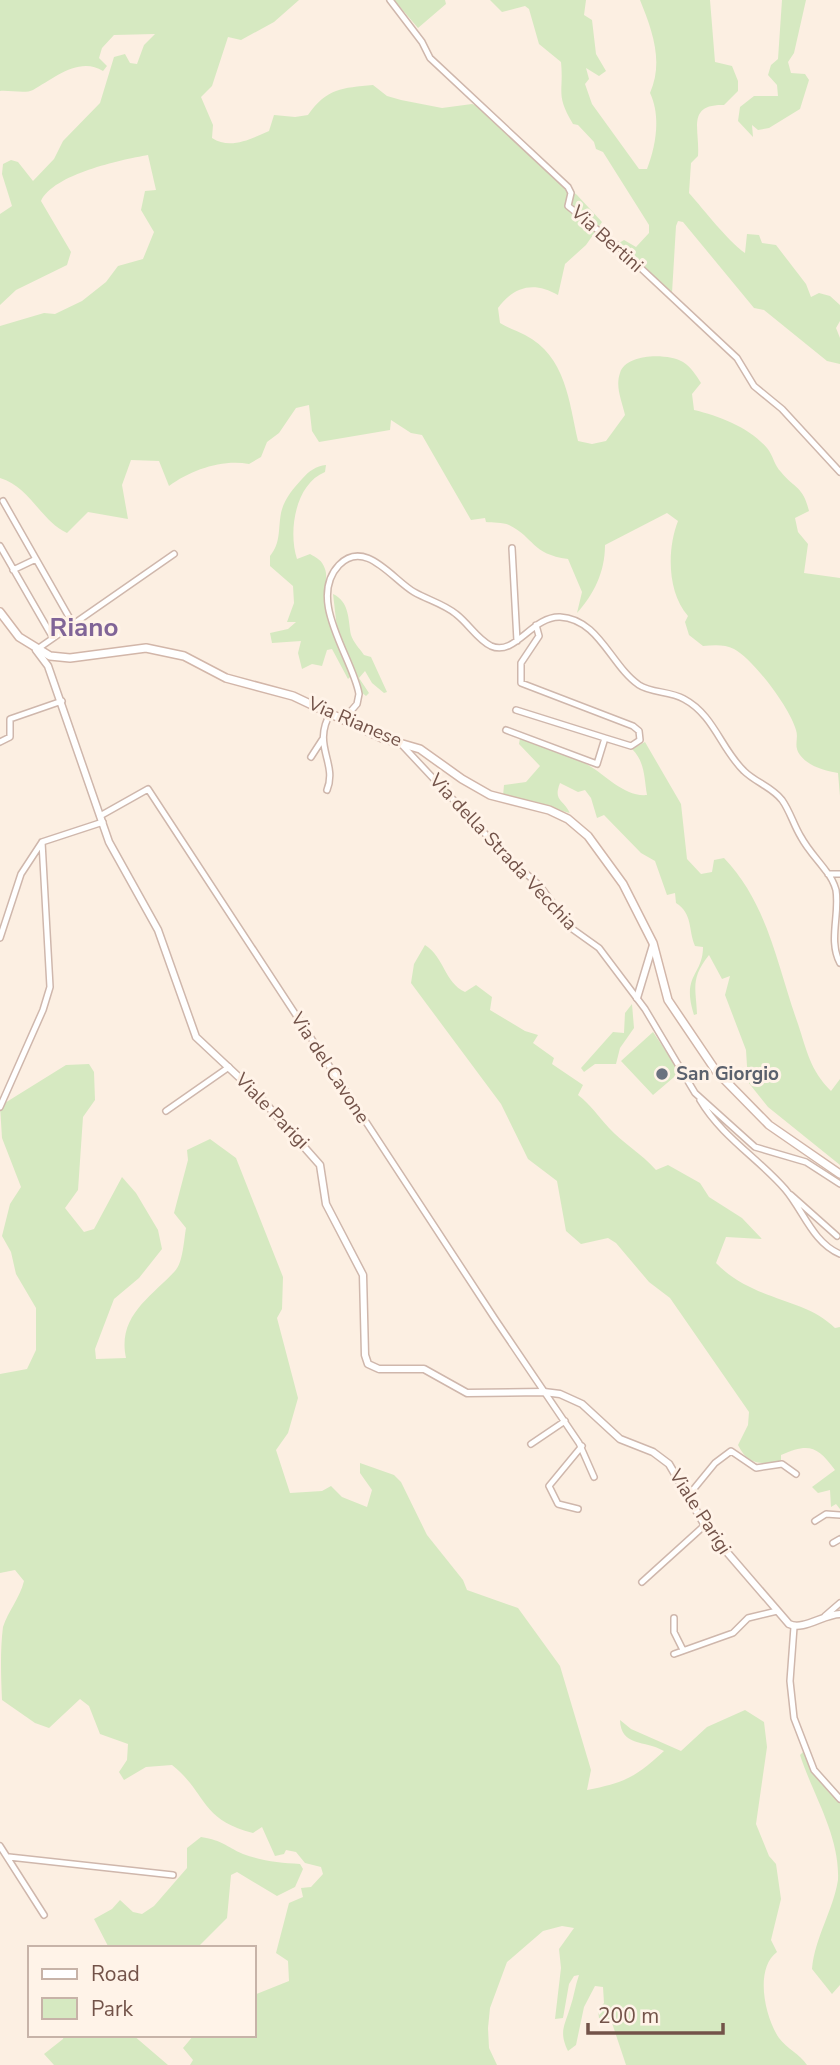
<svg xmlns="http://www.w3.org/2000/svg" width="840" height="2065" viewBox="0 0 840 2065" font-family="'Nunito Sans',sans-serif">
<rect width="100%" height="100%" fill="#fcefe2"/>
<!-- green -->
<path fill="#d6e9c1" d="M0,0H299L274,22L241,40L228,37L212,86L201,97L213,125L212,138C230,150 251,139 269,131L274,115L295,117L308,115C327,88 342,88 373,85L387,96L401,100L442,108L472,104L487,110L505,132L535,151L538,161L577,195L602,222L586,245L565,264L558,295C534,281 514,286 498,308L500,323C508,328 517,331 525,335C566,356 569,402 578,441L592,444L606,441L625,415C622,401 615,387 620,373C626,353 668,353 683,362C691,367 696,375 701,383L692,394L694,410C720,416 750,428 767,448C773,455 774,465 781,472C795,489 803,486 809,511L795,518L798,532L808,544L804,573L840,578V796L838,773C825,771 808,766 800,755C793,746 799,739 796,730C790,708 754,660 734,649C725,644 713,645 703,646L689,635L685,622L688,616C667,592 667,549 678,521L667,513L605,545C605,572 594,594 577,613L582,592L568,559C531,554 535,538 509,525C503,522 492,523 486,522L485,518L471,520L422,435L411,433L391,420L390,430L319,442L312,431L309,405L296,408L279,433L267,442L261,457L249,464C222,459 191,470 169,486L159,461L131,460L122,485L128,519L88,512L67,533C41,521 29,486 0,478V326L44,313L55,314L82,301L106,282L118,266L143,259L154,232L141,210L145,191L156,190L148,155C120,160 54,174 41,201L71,252L67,265L16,290L0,305V214L12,206L2,174L3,164L11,160L18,162L33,181L54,159L63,141L100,103L114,57L125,54L130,63L137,64L144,45L155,34L114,35L102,48L99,58L107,66L103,71C79,56 53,79 33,90C26,94 9,90 0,91Z
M394,0H445L446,4L418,28Z
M490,0H586L584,15L592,20L596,54L606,71L599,76L586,68L589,79L585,84L592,104L639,169H647C656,146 661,116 650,93C664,61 652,30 640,0H710L715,62L732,66L738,81V91L724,105C686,104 700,130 698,156L691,163L689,193C705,211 727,240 745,253L747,234L759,235L762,243L776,245L806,284L811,297L819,293L830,296L840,305V321L836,328L840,338V364L827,361L764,310L754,308L683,222L678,221L676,226L672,293L669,296L619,243L624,240L636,247L649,233V225L603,152L596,149L594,142L578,125L573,124C555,94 564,93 561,62L539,44L529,9L525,6L502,12Z
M782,0H806L794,53L788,62L791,73L805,74L809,80L800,109L769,128L758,130L752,125L753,137L738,121L740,107L754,96H778L777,85L768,75L771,65L778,59Z
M326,465L325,472C295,484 288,532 297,559L310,554C317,558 322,560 325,569C328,577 324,587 325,596C330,626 337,649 351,676L348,679L332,649L327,650L322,666L312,664L302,669L298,653L301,641L272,643L270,633L288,629L296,622H287L294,603L293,586L270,566V556C281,543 278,529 281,513C284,499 293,489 302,479C309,471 316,466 326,465Z
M333,594C350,602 348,620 351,635C353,642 360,649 364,655L371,657L387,692L384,693L372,683L365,671L359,678L369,693L366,696L361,692L338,637Z
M520,738C542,746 567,753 588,765C606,775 624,797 647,795C644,777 645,762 632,749L645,742L681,804L687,859L701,874L712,872L714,860L724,858C768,904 777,965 798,1024C807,1051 810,1070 831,1091L840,1079V1165L768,1107L748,1082L746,1050L725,995L730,976L722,979L709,955C690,979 696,988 697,1014L694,1015C681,974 703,976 703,947L695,946C688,929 693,914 676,903L675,893L667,895L655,861L641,853L604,815L597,818L591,798L585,790L578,792L560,783C553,801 563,799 570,813L503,796L504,785L526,782L540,766L519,744Z
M425,945C445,958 444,982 465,992L476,985L492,997L490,1010L525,1031L538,1035L533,1043L554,1058L552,1064L583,1085L578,1095C591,1105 598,1116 609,1128C623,1143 642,1154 656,1170L668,1165L700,1183L709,1197L742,1218L762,1239L726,1237L716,1263C754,1302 804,1297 835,1328L840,1327V1509L836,1504L831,1507L830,1490L818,1493L812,1487L835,1470C817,1445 808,1443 781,1455V1462C762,1464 748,1466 738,1445L748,1425L749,1412L670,1298L649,1282L616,1243L608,1238L581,1244L566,1231L557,1181L528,1159L501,1104L411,983L414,964Z
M632,1004L634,1028L620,1048L616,1064H595L584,1072L581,1068L613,1032L624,1033L625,1013Z
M653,1032L680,1072L653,1095L621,1061Z
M89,1064L94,1072L95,1100L83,1117L78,1190L65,1208L84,1232L94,1229L122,1177L136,1193L158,1230L162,1249L139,1278L114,1299L95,1349L96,1359L126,1358C117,1316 151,1297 175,1271C183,1263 184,1239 186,1228L174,1213L188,1160L187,1150L210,1139L236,1158L283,1277L282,1309L277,1318L298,1398L288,1433L276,1450L290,1493L322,1491L331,1486L342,1497L367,1507L372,1490L360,1473V1463L394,1475L401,1482L427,1535L463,1580L467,1590L518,1608L560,1666L591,1770L587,1790C624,1783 636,1777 664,1751C645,1740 621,1747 620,1720L631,1729L681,1751L707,1727L745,1710L764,1722L767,1747L756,1824L769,1856L776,1864L781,1899L771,1940L777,1952C754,1969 765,2018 779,2038C787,2049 800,2054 807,2065H626L612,2023L599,2018L598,2010L604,2003L603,1987L595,1986L584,2007L576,2045L568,2051C559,2032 564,2027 570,2008C574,1997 575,1986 579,1975L574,1976L569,1984L563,2018L555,2019L561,1968L559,1949L574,1928L562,1926L543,1931L507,1962L490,2008L488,2028L489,2048L497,2065H190L193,2060L183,2048L194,2035H254V1995L289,1981L288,1961L276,1953L289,1903L303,1897L301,1888L311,1887L323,1874L321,1867L305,1863L296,1852L286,1850L284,1854L275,1856L262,1827L253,1833C199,1819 208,1794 172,1765L146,1767L124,1780L119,1772L127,1760L128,1744L100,1734L89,1706L80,1699L49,1728L35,1723L2,1700C1,1677 0,1650 3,1627C8,1611 20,1598 24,1581L15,1570L0,1573V1374L27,1369L36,1350V1308L16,1274L11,1252L2,1236L10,1204L21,1187L2,1138L0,1106L66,1065Z
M803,1752L814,1774L840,1803V1985L832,1994L812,1969C815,1937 833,1911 838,1880C840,1836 813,1795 800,1755Z
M201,1837C224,1841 225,1846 243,1854C262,1861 280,1863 300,1864L303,1869L295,1887L277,1896L237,1872L231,1875L227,1918L197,1948H109L94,1919L112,1909L120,1900L133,1912L142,1914L154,1906L187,1868V1848Z
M64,2035H133L168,2065H54L44,2054L63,2039Z"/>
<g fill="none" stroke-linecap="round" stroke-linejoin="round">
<defs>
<path id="minor" d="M390,0L422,42L430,58L568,187L571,193L568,206L615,244L737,358L754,386L782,409L840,472
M3,501L73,624
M0,546L53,638
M512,548L517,641
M13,570L36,559
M36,650L174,554
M516,710L605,738
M344,719L357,704L359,694C353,658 306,600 339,565C365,538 393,580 414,592C428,600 444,604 456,614C469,624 477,639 491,646C515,657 532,616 560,617C599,619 611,666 639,685C651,693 670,691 684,699C714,715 721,749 744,771C755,782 772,787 782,800C790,811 794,826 801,837C808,850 818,860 826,871C831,877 834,883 836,890C840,914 828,941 840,963
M506,730L597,764L605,738L631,746L640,740L639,731L633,726L521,683V663L539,636L536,625
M0,742L10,737V719L62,701
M402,745L505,855L540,886L571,928L599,948L645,1009L695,1093L755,1147L806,1162L840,1184
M311,757L322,740
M327,790C338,762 311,746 331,712
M100,816L148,789L495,1319L579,1443L594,1477
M828,874H840
M0,938L21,874L42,842L103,822
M700,1100C722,1137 758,1158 785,1189C803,1210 813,1243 840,1254
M0,1107L43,1010L50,987L42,842
M166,1111L229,1067
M791,1195L837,1236
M531,1444L565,1421
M688,1496L715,1463L731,1451L756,1468L782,1464L796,1474
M578,1509L558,1504L549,1486L582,1446
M815,1521L826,1514L840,1515
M833,1543L840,1539
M642,1582L705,1525
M825,1616L840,1603
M674,1618V1632L683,1650
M794,1627L790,1681L794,1718L814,1770L840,1799
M674,1654L733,1633L748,1618L777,1611
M0,1846L44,1915
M9,1857L173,1875"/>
<path id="tertiary" d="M36,650L48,666L109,842L158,930L196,1037L258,1095L320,1165L326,1204L363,1275L365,1355L368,1364L379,1369H424L467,1393L544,1392L560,1394L582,1404L620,1439L653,1452L669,1464L707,1529L789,1624C803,1631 824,1614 840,1614
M637,998L653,945"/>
<path id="secondary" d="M0,612L19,637L50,656L70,658L146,648L184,656L226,678L293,696L382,738L420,749L462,779L490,795L549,810L568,819L588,836L623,884L653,943L668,1000L716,1071L769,1125L840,1174"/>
</defs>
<!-- minor casing -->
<use href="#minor" stroke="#cfb7ac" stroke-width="8"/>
<!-- tertiary casing -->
<use href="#tertiary" stroke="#cfb7ac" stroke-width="9"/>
<!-- secondary casing -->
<use href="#secondary" stroke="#d2b6a9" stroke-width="10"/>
<!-- minor -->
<use href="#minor" stroke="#fff" stroke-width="5"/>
<!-- tertiary -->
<use href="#tertiary" stroke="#fff" stroke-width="6"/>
<!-- secondary -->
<use href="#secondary" stroke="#fff" stroke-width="7"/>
</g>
<!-- markers -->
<circle fill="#6b7280" stroke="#fff3e8" stroke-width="2.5" cx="662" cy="1074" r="7"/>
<g text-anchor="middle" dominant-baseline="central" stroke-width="6" stroke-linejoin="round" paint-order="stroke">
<!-- street labels -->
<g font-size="19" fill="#735349" stroke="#fff3e8">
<text transform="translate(607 239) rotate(42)">Via Bertini</text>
<text transform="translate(355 722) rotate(23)">Via Rianese</text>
<text transform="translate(503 852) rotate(47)">Via della Strada Vecchia</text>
<text transform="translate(330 1068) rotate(57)">Via del Cavone</text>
<text transform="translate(272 1111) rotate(46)">Viale Parigi</text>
<text transform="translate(700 1512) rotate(57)">Viale Parigi</text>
</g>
<!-- worship labels -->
<g font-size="19" font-weight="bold" fill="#5b616d" stroke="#fff3e8" text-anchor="start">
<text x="676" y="1074">San Giorgio</text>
</g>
<!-- district labels -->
<g font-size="26" font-weight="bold" fill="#806497" stroke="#fff3e8">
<text x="84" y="627">Riano</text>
</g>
</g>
<!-- legend -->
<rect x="28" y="1946" width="228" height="91" fill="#fff3e8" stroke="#c7b3a8" stroke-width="2"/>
<rect x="42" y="1969" width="35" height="10" fill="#ffffff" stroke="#c7b3a8" stroke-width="2"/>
<text x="91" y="1981" font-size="21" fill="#735349">Road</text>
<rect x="42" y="1998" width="35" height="21" fill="#d6e9c1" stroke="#c7b3a8" stroke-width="2"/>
<text x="91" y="2016" font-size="21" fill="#735349">Park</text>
<!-- scale -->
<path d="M588 2023v10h135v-10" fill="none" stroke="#735349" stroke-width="3.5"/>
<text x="598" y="2023" font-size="21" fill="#735349" stroke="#fff3e8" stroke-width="5" paint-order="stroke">200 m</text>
</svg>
